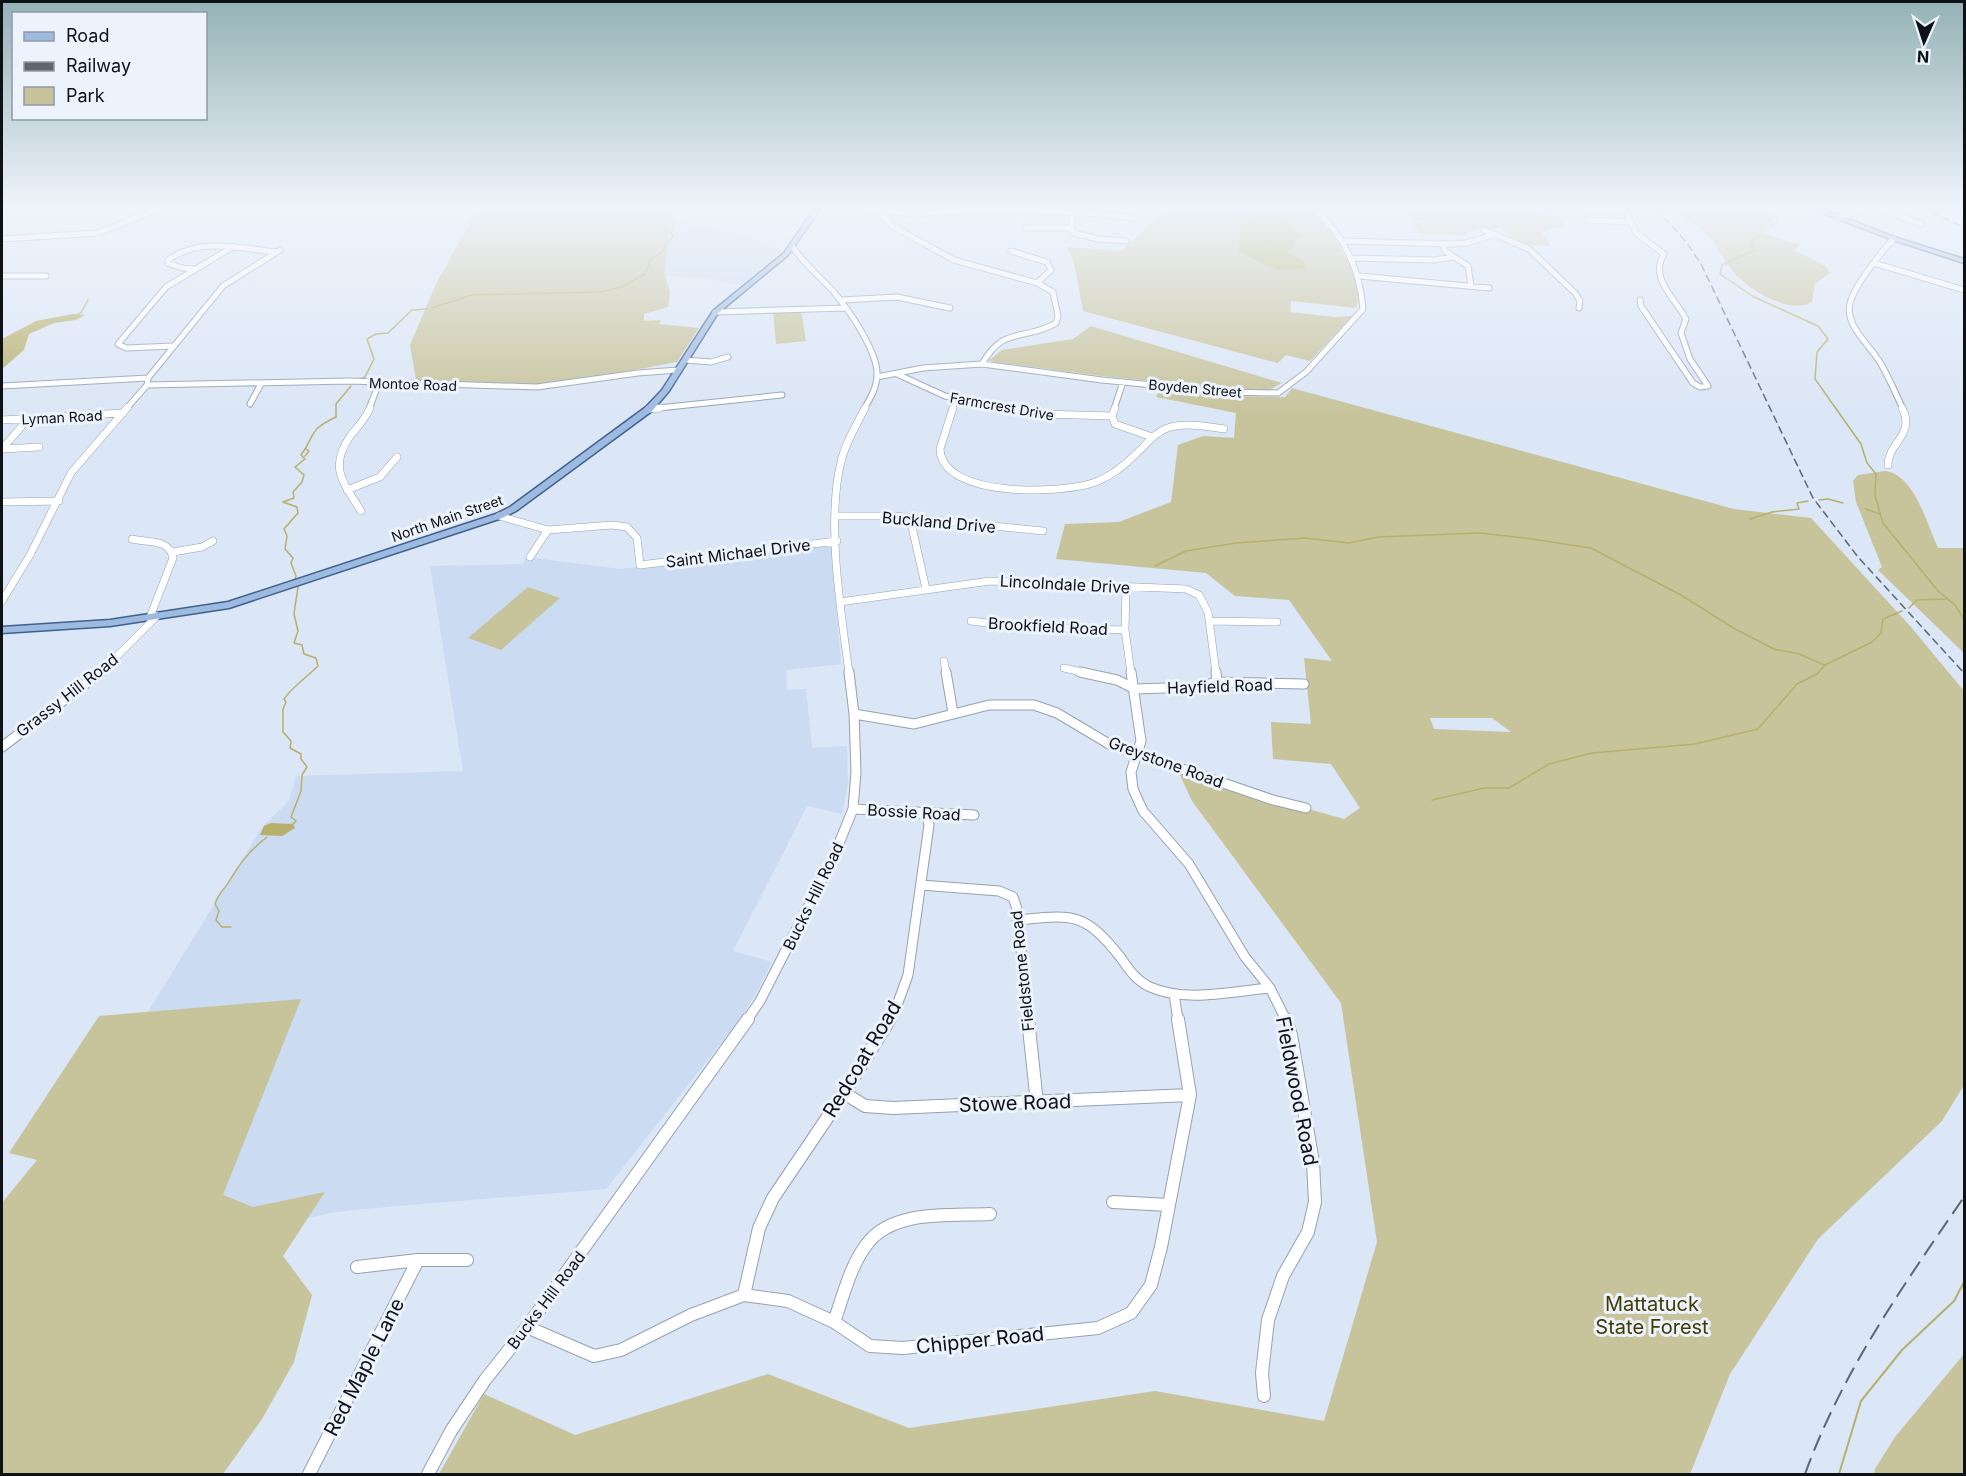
<svg xmlns="http://www.w3.org/2000/svg" width="1966" height="1476" viewBox="0 0 1966 1476" font-family="Inter,sans-serif">
<rect width="100%" height="100%" fill="#dbe6f6"/>
<!-- built -->
<path fill="#cbdbf1" d="M671,217L783,250L740,285L702,278L666,276L664,271Z
M826,545L831,547L841,664L786,670L787,690L806,689L812,748L847,746L848,783L842,814L807,806L733,951L772,962L755,995L740,1019L606,1189L362,1209L330,1213L246,1233L96,1096L262,827L289,801L296,776L463,771L430,566L523,564L526,557L620,569Z"/>
<!-- green -->
<path fill="#c7c39b" fill-rule="evenodd" d="M478,208H673L664,271L670,292L668,307L644,314V321L661,320L659,324L699,328L677,362L571,382L509,386L416,380L410,345L437,282Z
M1169,208H1310C1324,220 1357,271 1360,289C1361,295 1357,303 1356,308L1291,301L1290,312L1335,317L1352,316L1310,361L1286,355L1278,363L1083,311L1074,263L1067,247L1121,251Z
M1370,208H1504L1559,216L1566,226L1547,229L1542,234L1551,246L1529,245L1510,236L1501,228H1479L1462,235L1419,234L1413,223L1422,222L1406,214L1376,213Z
M1674,208H1762L1773,219L1761,233L1800,245L1794,250L1825,266L1830,273L1815,284L1812,302C1790,316 1745,288 1731,269C1722,258 1717,244 1707,234C1697,225 1681,218 1674,208Z
M801,310L806,341L776,344L773,311Z
M1091,326L1282,383L1269,390L1228,389L1102,376L988,361L1002,350L1073,339Z
M1161,388L1216,396L1285,397L1292,388L1734,509L1811,518L1911,627L1964,691V1085L1942,1121L1818,1239L1730,1374L1690,1474H439L484,1394L575,1435L768,1374L909,1428L1155,1391L1324,1421L1377,1242L1341,1003L1192,801L1179,773L1344,819L1360,808L1331,764L1273,759L1271,722L1311,724L1304,658L1332,661L1289,600L1235,596L1206,573L1056,559L1065,524L1119,522L1171,502L1178,445L1203,436L1234,438L1236,413L1156,397ZM1430,718H1492L1511,732L1434,729Z
M1885,471C1914,474 1927,524 1938,548H1964V653L1878,570L1882,567L1856,502L1853,481L1858,475Z
M528,587L560,598L501,650L468,638Z
M301,999L223,1195L253,1207L325,1192L283,1256L312,1295L294,1362L262,1419L223,1474H2V1203L37,1160L9,1153L99,1016Z
M1964,1354V1474H1874L1875,1469L1895,1437Z"/>
<!-- water -->
<path fill="#b7b06c" d="M1260,210L1280,213L1281,219L1292,223L1293,228L1302,235L1295,242L1296,246L1287,252L1303,260L1305,267L1303,269L1277,270L1239,252L1241,224L1253,219Z
M73,314L85,315L76,320L54,323L29,334L24,350L2,369V339L36,321Z
M271,823L293,824L295,828L282,836L260,835L264,826Z"/>
<g fill="none" stroke-linecap="round" stroke-linejoin="round">
<!-- stream-far1 -->
<path stroke="#b7b06c" stroke-width="1.5" d="M1768,210L1778,218L1776,223L1751,242L1755,250L1722,265L1720,274L1754,297L1818,326L1828,339L1817,352L1815,379L1861,444L1867,463L1876,474L1875,496L1883,523L1938,591L1955,605L1964,619
M432,308L472,295L600,292L622,287L645,274L651,259L662,252L673,236L671,233L674,229L671,224L676,218L662,208
M76,315L81,313L88,300
M360,379L365,377L374,359L367,339L376,334L388,333L412,310L428,309
M305,456L309,451L306,449
M1819,500L1828,499L1843,503
M1866,509L1880,514
M1750,519L1772,512L1799,509L1797,503L1808,501
M1155,566L1186,551L1236,543L1305,538L1349,543L1378,537L1480,533L1525,538L1591,548L1681,595L1735,629L1774,649L1799,654L1825,665
M295,580L296,576L291,563L293,558L285,549L287,536L284,529L298,513L297,507L283,502L294,498L293,492L302,482L304,475L295,467L305,459L301,455C317,433 307,431 336,417V404L351,386
M1909,608L1917,600L1946,599
M1432,800L1484,788H1509L1549,764L1592,753L1695,744L1758,729L1797,684L1817,674L1825,665L1872,642L1881,633L1883,619L1902,611
M293,824L296,821L291,817L301,791L302,775L307,767L301,759V754L290,748L291,741L283,732V709L286,702L284,699C294,685 306,678 318,666L316,658L304,654L302,645L294,643L298,631L294,614L298,587
M231,927H222L216,920L219,911L215,904C218,893 225,889 230,880C241,862 250,850 267,837"/>
<!-- stream -->
<path stroke="#b7b06c" stroke-width="2" d="M1839,1474L1861,1401L1902,1350L1954,1301L1964,1282"/>
<defs>
<path id="minor-far3" d="M858,208L913,214L993,209L1101,214L1131,218
M1544,208H1552
M1567,208L1625,211
M1624,208L1636,233L1664,254C1649,278 1675,298 1686,319L1681,333L1690,359L1708,386L1700,387L1693,383L1641,306L1640,300
M1751,208H1766
M1876,208L1921,224
M1073,209L1071,228L1074,233L1098,239L1126,241
M879,211L892,226L954,260L1037,283L1053,292L1058,316L1056,323C1023,342 1004,325 982,364
M1838,218L1870,208
M1587,220L1629,222
M1026,228H1071
M1484,230L1529,249L1575,293L1580,301L1579,308
M2,239L98,233L161,208
M1893,239C1881,253 1857,282 1851,300C1842,325 1870,344 1881,364C1889,378 1896,394 1903,409
M1341,241L1452,244L1466,243L1493,235
M1443,244L1445,251L1468,266L1471,286
M792,246C806,268 827,281 841,301C854,318 878,354 877,375C877,387 870,399 864,409
M1011,251L1047,262L1051,270L1037,283
M1352,258L1433,260L1454,257
M1874,263L1964,290
M195,269L182,268L168,263V260C199,237 240,248 276,252
M2,276H46
M1359,276L1489,288
M841,300L897,297L950,308
M715,312L846,308
M173,346L126,348L118,344L166,287L231,248
M685,360L711,362L728,357
M897,374L945,396L1023,409
M877,377L923,368L982,364L1102,380L1224,392L1278,393L1306,372L1363,309C1360,268 1344,235 1313,208
M147,385L349,381L537,387L638,373L678,370
M2,386L148,378
M250,404L261,384
M126,409L147,385L148,378L223,286L280,250
M369,409L379,383
M649,409L782,395
M952,409L957,398
M1114,409L1123,382"/>
<path id="minor-far2" d="M953,408L940,449C942,499 1063,494 1096,482C1111,476 1126,464 1137,453C1146,445 1153,434 1165,429C1183,422 1205,426 1224,429
M1017,408L1043,414L1112,416
M1115,408L1112,416L1115,424L1152,437
M649,409L660,408
M2,420L123,413
M2,449L28,419
M2,449L39,447
M1888,465C1888,442 1916,435 1902,408
M347,490L380,477L397,457
M2,502L59,501
M361,511C343,482 328,467 351,435C358,427 366,418 370,408
M499,516L548,530L612,525L627,527L637,538L640,565L837,541
M835,516H894L1043,531
M910,518L926,589
M132,539C148,543 169,538 173,558L150,617
M173,552L202,547L213,541
M530,557L548,530
M1126,587L1125,630L1131,673
M2,601L30,555L71,473L127,408
M840,602L990,581L1186,589L1199,595L1208,612L1216,673
M971,621L1020,627L1125,630
M1210,621L1277,622
M944,661L946,673
M1064,668L1086,673
M100,673L157,616
M849,673C841,612 826,522 841,462C845,443 856,426 865,408"/>
<path id="minor-far1" d="M946,672L953,713
M1080,672L1117,680L1135,689L1197,687L1217,682L1304,684
M1131,672L1141,741L1131,772L1133,789L1143,811L1189,864L1245,957L1270,988L1286,1020
M1216,672L1217,682
M854,714L914,724L989,705H1034L1057,713L1109,744L1273,800L1306,808
M2,747L101,672
M853,809L974,815
M921,885L999,891L1013,897L1017,909L1028,1020
M1017,920C1073,915 1084,911 1121,958C1129,970 1137,981 1150,987C1186,1003 1233,991 1270,988
M1174,994L1178,1020
M747,1020L760,1001L833,858L853,809L856,772L854,714L849,672
M889,1020L896,1008L908,975L929,825L927,817L918,812"/>
<path id="minor" d="M1028,1019L1037,1103
M844,1093L865,1106L893,1108L1190,1095
M1113,1202L1169,1205
M357,1267L418,1260H467
M744,1295L759,1228L773,1198L844,1093L890,1019
M834,1322C843,1297 850,1266 867,1244C893,1209 951,1216 990,1214
M527,1327L594,1356L621,1350L691,1315L744,1295L788,1301L834,1322L870,1346L903,1348L1098,1328L1131,1313L1151,1285L1161,1247L1190,1095L1178,1019
M1264,1396L1262,1373L1268,1320L1283,1276L1308,1232L1315,1202L1313,1162L1291,1035L1286,1019
M309,1474L418,1260
M428,1474L451,1431L485,1380L527,1327L748,1019"/>
<path id="major" d="M815,208H821L788,255L718,313L669,391L652,411L516,511L502,518L229,608L110,626L2,633V627L110,620L228,602L496,514L510,507L646,407L662,390L713,311L784,253Z
M1810,208H1819L1897,238L1964,259V263L1893,240Z"/>
</defs>
<!-- minor-far3 casing -->
<use href="#minor-far3" stroke="#96a2b0" stroke-width="7"/>
<!-- minor-far2 casing -->
<use href="#minor-far2" stroke="#96a2b0" stroke-width="8"/>
<!-- minor-far1 casing -->
<use href="#minor-far1" stroke="#96a2b0" stroke-width="11"/>
<!-- minor casing -->
<use href="#minor" stroke="#96a2b0" stroke-width="14"/>
<!-- major casing -->
<use href="#major" stroke="#40618d" stroke-width="3"/>
<!-- minor-far3 -->
<use href="#minor-far3" stroke="#fff" stroke-width="5"/>
<!-- minor-far2 -->
<use href="#minor-far2" stroke="#fff" stroke-width="7"/>
<!-- minor-far1 -->
<use href="#minor-far1" stroke="#fff" stroke-width="9"/>
<!-- minor -->
<use href="#minor" stroke="#fff" stroke-width="12"/>
<!-- major -->
<use href="#major" fill="#9dbae1" fill-rule="evenodd"/>
<!-- rail-far1 -->
<path stroke="#5f666f" stroke-width="1.5" stroke-dasharray="8 4" stroke-linecap="butt" d="M1656,208L1687,243L1701,264L1813,498L1858,557L1964,673
M1920,208L1964,227"/>
<!-- rail -->
<path stroke="#5f666f" stroke-width="2" stroke-dasharray="17 8" stroke-linecap="butt" d="M1805,1474C1842,1372 1903,1286 1964,1197"/>
</g>
<!-- sky -->
<linearGradient id="sky" x2="0" y2="1"><stop stop-color="#94b2b6"/><stop offset="0.5" stop-color="#eff4fb"/><stop offset="1" stop-color="#eff4fb" stop-opacity="0"/></linearGradient>
<rect width="1966" height="415" fill="url(#sky)"/>
<g text-anchor="middle" dominant-baseline="central" stroke-width="6" stroke-linejoin="round" paint-order="stroke">
<!-- far-street labels -->
<g font-size="14" fill="#0e1217" stroke="#ecf3fd">
<text transform="translate(413 384) rotate(2)">Montoe Road</text>
<text transform="translate(1195 388) rotate(5)">Boyden Street</text>
<text transform="translate(1002 406) rotate(10)">Farmcrest Drive</text>
<text transform="translate(62 417) rotate(-3)">Lyman Road</text>
<text transform="translate(447 518) rotate(-19)">North Main Street</text>
</g>
<!-- street labels -->
<g font-size="16" fill="#0e1217" stroke="#ecf3fd">
<text transform="translate(939 522) rotate(5)">Buckland Drive</text>
<text transform="translate(738 553) rotate(-7)">Saint Michael Drive</text>
<text transform="translate(1065 584) rotate(3)">Lincolndale Drive</text>
<text transform="translate(1048 626) rotate(3)">Brookfield Road</text>
<text transform="translate(1220 686) rotate(-2)">Hayfield Road</text>
<text transform="translate(67 695) rotate(-38)">Grassy Hill Road</text>
<text transform="translate(1166 762) rotate(20)">Greystone Road</text>
<text transform="translate(914 812) rotate(3)">Bossie Road</text>
<text transform="translate(813 896) rotate(-64)">Bucks Hill Road</text>
<text transform="translate(1022 971) rotate(-96)">Fieldstone Road</text>
<text transform="translate(546 1300) rotate(-53)">Bucks Hill Road</text>
</g>
<!-- near-street labels -->
<g font-size="20" fill="#0e1217" stroke="#ecf3fd">
<text transform="translate(862 1059) rotate(-59)">Redcoat Road</text>
<text transform="translate(1297 1091) rotate(79)">Fieldwood Road</text>
<text transform="translate(1015 1103) rotate(-2)">Stowe Road</text>
<text transform="translate(980 1340) rotate(-6)">Chipper Road</text>
<text transform="translate(364 1367) rotate(-63)">Red Maple Lane</text>
</g>
<!-- near-park labels -->
<g font-size="20" fill="#413b02" stroke="#ecf3fd">
<text x="1652" y="1304">Mattatuck<tspan x="1652" dy="23">State Forest</tspan></text>
</g>
</g>
<!-- border -->
<rect width="1966" height="1476" fill="none" stroke="#0e1217" stroke-width="6"/>
<!-- legend -->
<rect x="12" y="12" width="195" height="108" fill="#ecf3fd" stroke="#9399a1" stroke-width="1.5"/>
<rect x="24" y="32" width="30" height="9" fill="#9dbae1" stroke="#9399a1" stroke-width="1.5"/>
<text x="66" y="42" font-size="18" fill="#0e1217">Road</text>
<rect x="24" y="62" width="30" height="9" fill="#5f666f" stroke="#9399a1" stroke-width="1.5"/>
<text x="66" y="72" font-size="18" fill="#0e1217">Railway</text>
<rect x="24" y="87" width="30" height="18" fill="#c7c39b" stroke="#9399a1" stroke-width="1.5"/>
<text x="66" y="102" font-size="18" fill="#0e1217">Park</text>
<!-- north arrow -->
<g transform="translate(1924 42) rotate(183)" stroke="#ecf3fd" stroke-width="4.5" paint-order="stroke">
<path d="M0-4.5L10 22L0 15L-10 22Z" fill="#0e1217"/>
<text y="-9" font-size="16" font-weight="bold" text-anchor="middle" fill="#0e1217">N</text>
</g>
</svg>
